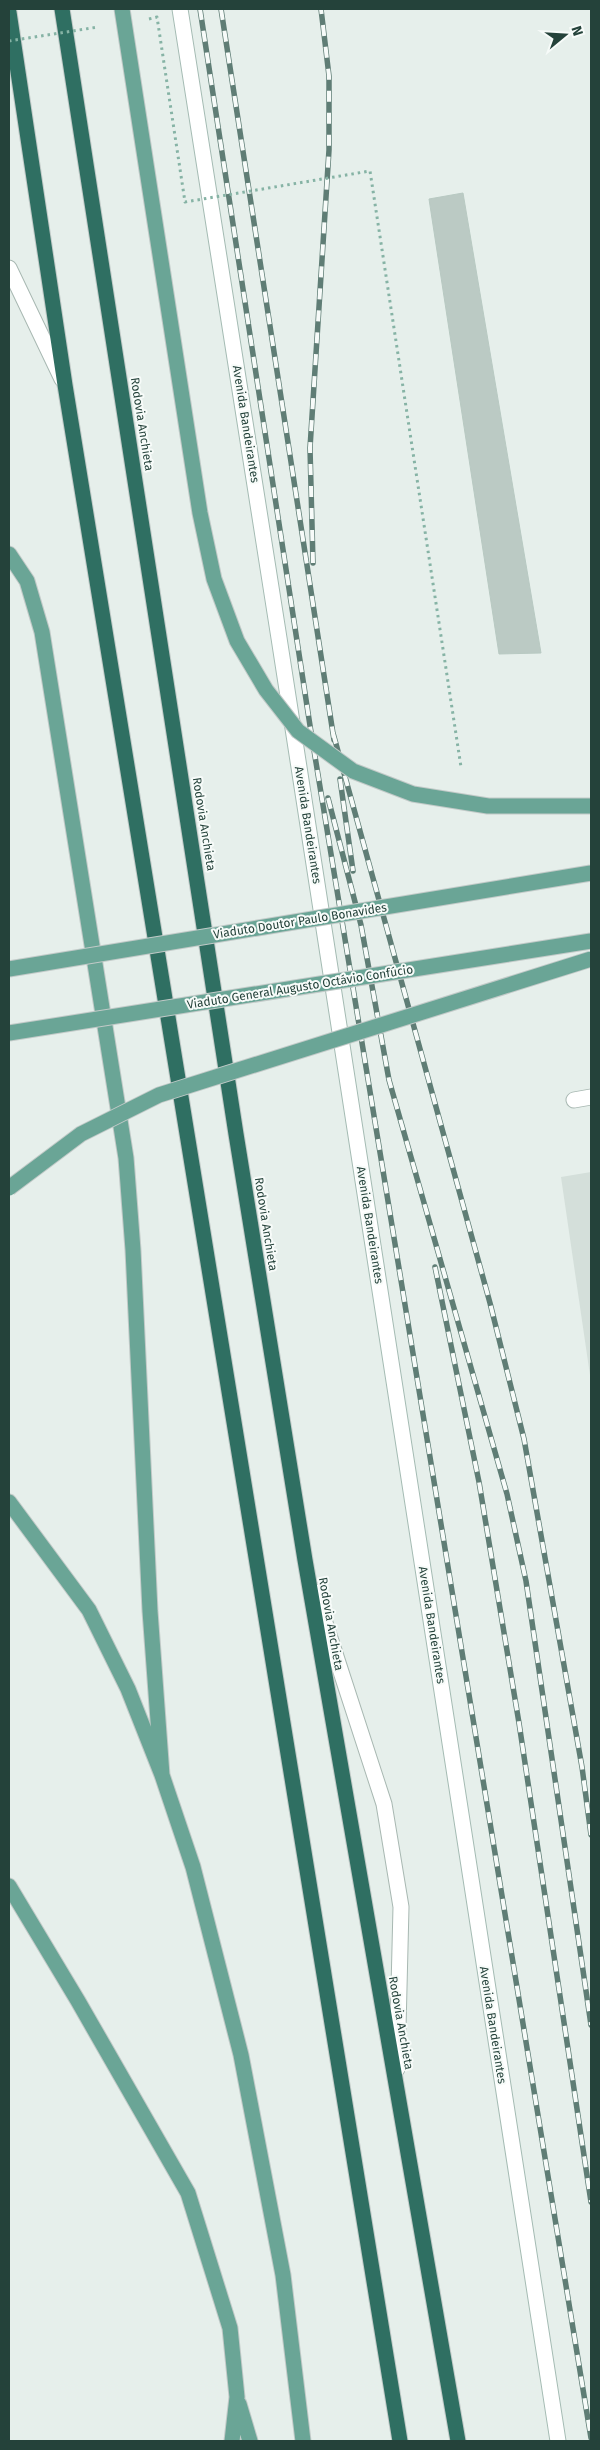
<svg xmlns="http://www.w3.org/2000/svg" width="600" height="2450" viewBox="0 0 600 2450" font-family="'Fira Sans',sans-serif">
<rect width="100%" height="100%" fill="#e6efeb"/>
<!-- built -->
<path fill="#d4dfda" d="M591,1172V1382L561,1177Z"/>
<!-- building -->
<path fill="#bbcac4" stroke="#b8c9c2" d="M463,193L541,653L499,654L429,199Z"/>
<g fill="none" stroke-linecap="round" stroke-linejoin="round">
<defs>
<path id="service" d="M9,268L62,379
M574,1100L591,1097
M315,1592L384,1804L401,1907L397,2069"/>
<path id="secondary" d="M180,9L279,638L558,2441"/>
<path id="primary" d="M9,554L27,581L42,632L126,1158L133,1250L150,1611L162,1775
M9,1502L89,1610L128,1689L162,1775L193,1867L241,2055L283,2275L303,2441
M9,1886L78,2001L188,2193L230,2328L237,2397L232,2441
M239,2404L250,2441"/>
<path id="motorway" d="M62,9L236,1134L305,1560L458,2441
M9,12L65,385L400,2441"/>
</defs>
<!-- service casing -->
<use href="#service" stroke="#a8b8b2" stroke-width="17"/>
<!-- secondary casing -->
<use href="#secondary" stroke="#a4bbb3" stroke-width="17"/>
<!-- primary casing -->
<use href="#primary" stroke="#c2cac8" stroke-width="17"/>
<!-- motorway casing -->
<use href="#motorway" stroke="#c2cac8" stroke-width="17"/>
<!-- service -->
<use href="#service" stroke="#fff" stroke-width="15"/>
<!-- secondary -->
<use href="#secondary" stroke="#fff" stroke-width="15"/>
<!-- primary -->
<use href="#primary" stroke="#6aa596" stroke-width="15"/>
<!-- motorway -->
<use href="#motorway" stroke="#2f6f62" stroke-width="15"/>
<defs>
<path id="rail" d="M200,9L311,732L591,2438
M221,9L334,740
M313,563L310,448L329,150V76L321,9
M333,733L490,1303L524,1439L582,1767L591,1835
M340,779L353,871
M328,798L361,925L389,1080L507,1494L526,1581L591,2025
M435,1267L479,1482L519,1723L591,2202"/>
</defs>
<!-- rail casing -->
<use href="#rail" stroke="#5f7d75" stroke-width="5.5"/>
<!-- rail -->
<use href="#rail" stroke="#f7fbf9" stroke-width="4" stroke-dasharray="11" stroke-linecap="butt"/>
<defs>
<path id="primary-bridge" d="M122,9L200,513L214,579L237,641L266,690L298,731L353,771L413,794L488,806H591
M9,969L591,873
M9,1033L591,941
M9,1188L81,1134L159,1095L591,959"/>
</defs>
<!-- primary-bridge casing -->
<use href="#primary-bridge" stroke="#c2cac8" stroke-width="17" stroke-linecap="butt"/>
<!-- path-bridge -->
<path stroke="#86b3a5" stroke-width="3" stroke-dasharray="2.5 4" stroke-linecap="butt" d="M149,19L157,17L185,202L370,171L461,767
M9,41L98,27"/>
<!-- primary-bridge -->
<use href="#primary-bridge" stroke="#6aa596" stroke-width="15"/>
</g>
<g text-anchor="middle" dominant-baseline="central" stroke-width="4" stroke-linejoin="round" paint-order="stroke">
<!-- street labels -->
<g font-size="12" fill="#24423a" stroke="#f7fbf9">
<text transform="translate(142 424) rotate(81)">Rodovia Anchieta</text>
<text transform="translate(246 424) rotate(81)">Avenida Bandeirantes</text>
<text transform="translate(204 824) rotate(81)">Rodovia Anchieta</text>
<text transform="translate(308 825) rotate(81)">Avenida Bandeirantes</text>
<text transform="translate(300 921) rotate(-9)">Viaduto Doutor Paulo Bonavides</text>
<text transform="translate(300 987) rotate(-9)">Viaduto General Augusto Octávio Confúcio</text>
<text transform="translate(266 1224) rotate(81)">Rodovia Anchieta</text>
<text transform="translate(370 1225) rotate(81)">Avenida Bandeirantes</text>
<text transform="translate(331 1624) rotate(80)">Rodovia Anchieta</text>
<text transform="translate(432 1625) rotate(81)">Avenida Bandeirantes</text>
<text transform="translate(401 2023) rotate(80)">Rodovia Anchieta</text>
<text transform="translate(493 2025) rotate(81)">Avenida Bandeirantes</text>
</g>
</g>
<!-- border -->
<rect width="600" height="2450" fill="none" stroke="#24423a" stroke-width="20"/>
<!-- north arrow -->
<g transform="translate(565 35) rotate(72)" stroke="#f7fbf9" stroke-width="4" paint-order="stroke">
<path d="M0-4L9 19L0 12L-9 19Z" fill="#24423a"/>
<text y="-8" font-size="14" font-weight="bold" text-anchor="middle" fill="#24423a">N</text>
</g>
</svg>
